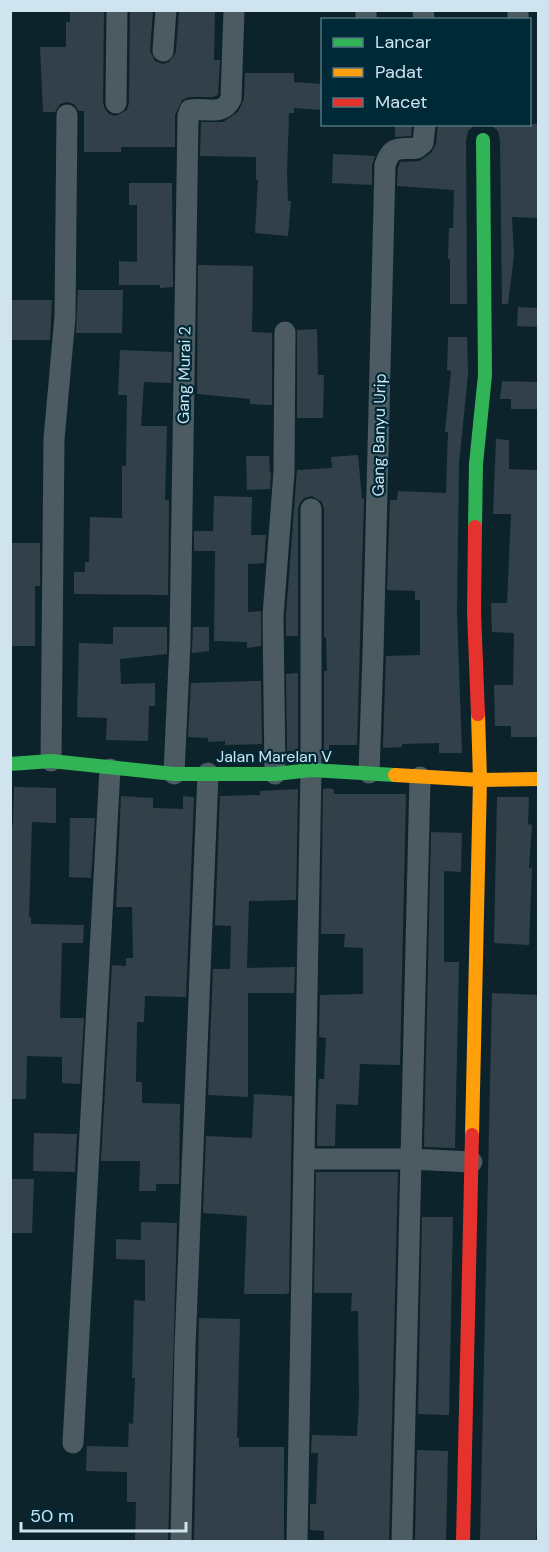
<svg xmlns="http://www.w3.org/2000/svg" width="549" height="1552" viewBox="0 0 549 1552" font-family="'DM Sans',sans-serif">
<rect width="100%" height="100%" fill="#0d232b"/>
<!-- building -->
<path fill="#324149" d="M70,10H104L103,103L105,109L109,114L116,116L127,110L129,103L130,10H153L150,51L155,61L163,64L169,62L176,52L179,10H215L214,60H220L218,95L213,97H189L182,100L175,115V147H121V152H84V111H79L74,104L67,102L60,104L55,112H43L40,47H66V22H70Z
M245,73H294V82L322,84V110L294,108V113H289L287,175L288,201H291L288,236L255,233L258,180H256V157L200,156L201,122H223L238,112L244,99Z
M395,124H412L411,136L395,137Z
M438,124H476L468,131L466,140L467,304H450V259H448L449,228H453L454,190L397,186L398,168L400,162L419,161L431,153L436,144Z
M490,124H538V218L512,217L514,255L508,304H502L500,140L498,131Z
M333,154L375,156L372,165V185L332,183Z
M129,183H172L173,287L160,288V285H119V261L137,262V205H129Z
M198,265L253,266L252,332L272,333V405L250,404V399L197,394Z
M78,290H123L122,333H76Z
M12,300H52L50,340H12Z
M518,307L538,308V327L517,326Z
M317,329L318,375H324L323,418H297V330Z
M448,337H467L468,374L459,464L457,612L462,753H439V743L402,744V747L383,748L386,656L420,655V600H415V591L387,590L390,500H397L398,491L446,493L448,432H445L451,371L447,370Z
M120,350L172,352L171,383L144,382L141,426H167L165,500H169L168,595L74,594V572H85V562H89L90,517L122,518V466H126L127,395H118Z
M502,381L538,382V409H511V399H500Z
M496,439L509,440V469L538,470V737H511V726H495L494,685H513L514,633L492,632L491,603H507L511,514H493Z
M358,455L362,499H364L357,745H329V750H324V671H327L326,637H324V509L322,502L312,496L304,498L300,503L298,509V636H286V616L297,470L332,468L331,457Z
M246,456H269L270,472H271L270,489L247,490Z
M214,496L252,497L251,535H266L264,563L248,564V612L261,611V646L247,648V642L214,641L215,551H194V531H213Z
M10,543H40V586H35V646H10Z
M113,627H167V654L120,659L121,684L155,683V706H149L148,741L106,740L107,718L77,717L79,643L113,644Z
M193,627H209V651L192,653Z
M298,673V751H287L286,674Z
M255,681H261L262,744L225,745V741L208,742V738L188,737L191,683Z
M14,787L56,788V823L32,822L29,917H31V924L84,925L83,943H62L61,980L60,1018H84L80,1084L62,1083V1057L27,1056L26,1099H10V825H13Z
M330,788L334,790V794H406L400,1065L360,1064L358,1105L336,1104L335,1146H317L318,1097L319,1079H324L326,1038L319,1037L320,995L363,994V948L344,947L345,934H321L323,789Z
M298,789L296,900L249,901L247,968L295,967L294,993H248V1097L208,1095L213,969H230L231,926L215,925L220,796L260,795V791Z
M121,796L153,798V808L183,809V796L194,797L186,997L145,996L144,1022H137L136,1082H142V1103L180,1104L179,1184H156V1191H139L140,1161H101L112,965L126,966V958H133L132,907H116Z
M497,797H529L528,824L532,825L529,868H532L529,945L494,943Z
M70,818H95L91,878L69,877Z
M431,832L462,833L461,872L444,871V962H459L455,1148L424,1147Z
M492,993L538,995V1503L536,1542H480Z
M254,1094L292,1096L289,1293L285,1294H244L247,1216L203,1213L206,1136L252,1138Z
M34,1133L77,1134L75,1172L33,1171Z
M316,1172H398L389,1542H324V1531L310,1530V1504H316L318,1453H311L312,1435L357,1436L359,1401L358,1311H351L352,1293H314Z
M10,1179H34L32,1233H10Z
M422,1217H453L449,1415L418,1414Z
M141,1222L177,1223L168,1542H135L136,1502H127V1472L86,1471L87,1446L128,1447L129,1423L133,1424L135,1378H132L134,1300L145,1301V1260L116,1259V1239L141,1240Z
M199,1318L240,1319L237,1438H239V1447H284V1542H194Z
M417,1450L448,1451L446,1542H415Z"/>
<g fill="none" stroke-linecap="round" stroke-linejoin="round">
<!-- street -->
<path stroke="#4b5b61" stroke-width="21" d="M423,10L424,20
M366,20V10
M518,20V10
M163,51L166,10
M116,103L117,10
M51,761L54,439L65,317L67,115
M369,773L373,654L385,165C392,144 399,150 417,148L423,143L425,124
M174,774L180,642L188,116L190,110C207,107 222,117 231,99L234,10
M275,774L273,616L284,472L285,332
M305,1159H411L472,1162
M73,1443L110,769
M181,1542L185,1347L208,773
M297,1542L311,770V509
M402,1542L420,777"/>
<!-- fast -->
<path stroke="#30b455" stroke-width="14" d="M475,527L476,464L485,375L483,140
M10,764L51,761L174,774H275L311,770L395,775"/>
<!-- slow -->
<path stroke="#ff9f0a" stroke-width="14" d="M395,775L480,780L538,779
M472,1135L480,780L478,714"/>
<!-- jam -->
<path stroke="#e5322d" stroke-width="14" d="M475,527L474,612L478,714
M463,1542L472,1135"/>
</g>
<g text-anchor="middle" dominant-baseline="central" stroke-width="4.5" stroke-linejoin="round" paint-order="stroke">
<!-- street labels -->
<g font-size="16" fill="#cfe4ee" stroke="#002938">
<text transform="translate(184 375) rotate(-89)">Gang Murai 2</text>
<text transform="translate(379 435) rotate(-89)">Gang Banyu Urip</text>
<text x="274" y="756">Jalan Marelan V</text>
</g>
</g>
<!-- border -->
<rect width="549" height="1552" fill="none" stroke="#cfe4ee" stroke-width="24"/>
<!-- legend -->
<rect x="321" y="18" width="210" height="108" fill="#002938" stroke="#537481" stroke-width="1.5"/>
<rect x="333" y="38" width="30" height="9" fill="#30b455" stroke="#537481" stroke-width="1.5"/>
<text x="375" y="48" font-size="18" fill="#cfe4ee">Lancar</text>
<rect x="333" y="68" width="30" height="9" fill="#ff9f0a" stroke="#537481" stroke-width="1.5"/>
<text x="375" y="78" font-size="18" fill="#cfe4ee">Padat</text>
<rect x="333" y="98" width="30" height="9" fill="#e5322d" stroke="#537481" stroke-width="1.5"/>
<text x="375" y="108" font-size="18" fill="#cfe4ee">Macet</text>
<!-- scale -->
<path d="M21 1522v9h165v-9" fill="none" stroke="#cfe4ee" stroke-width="3"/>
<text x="30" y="1522" font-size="18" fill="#cfe4ee" stroke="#002938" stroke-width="4.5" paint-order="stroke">50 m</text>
</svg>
